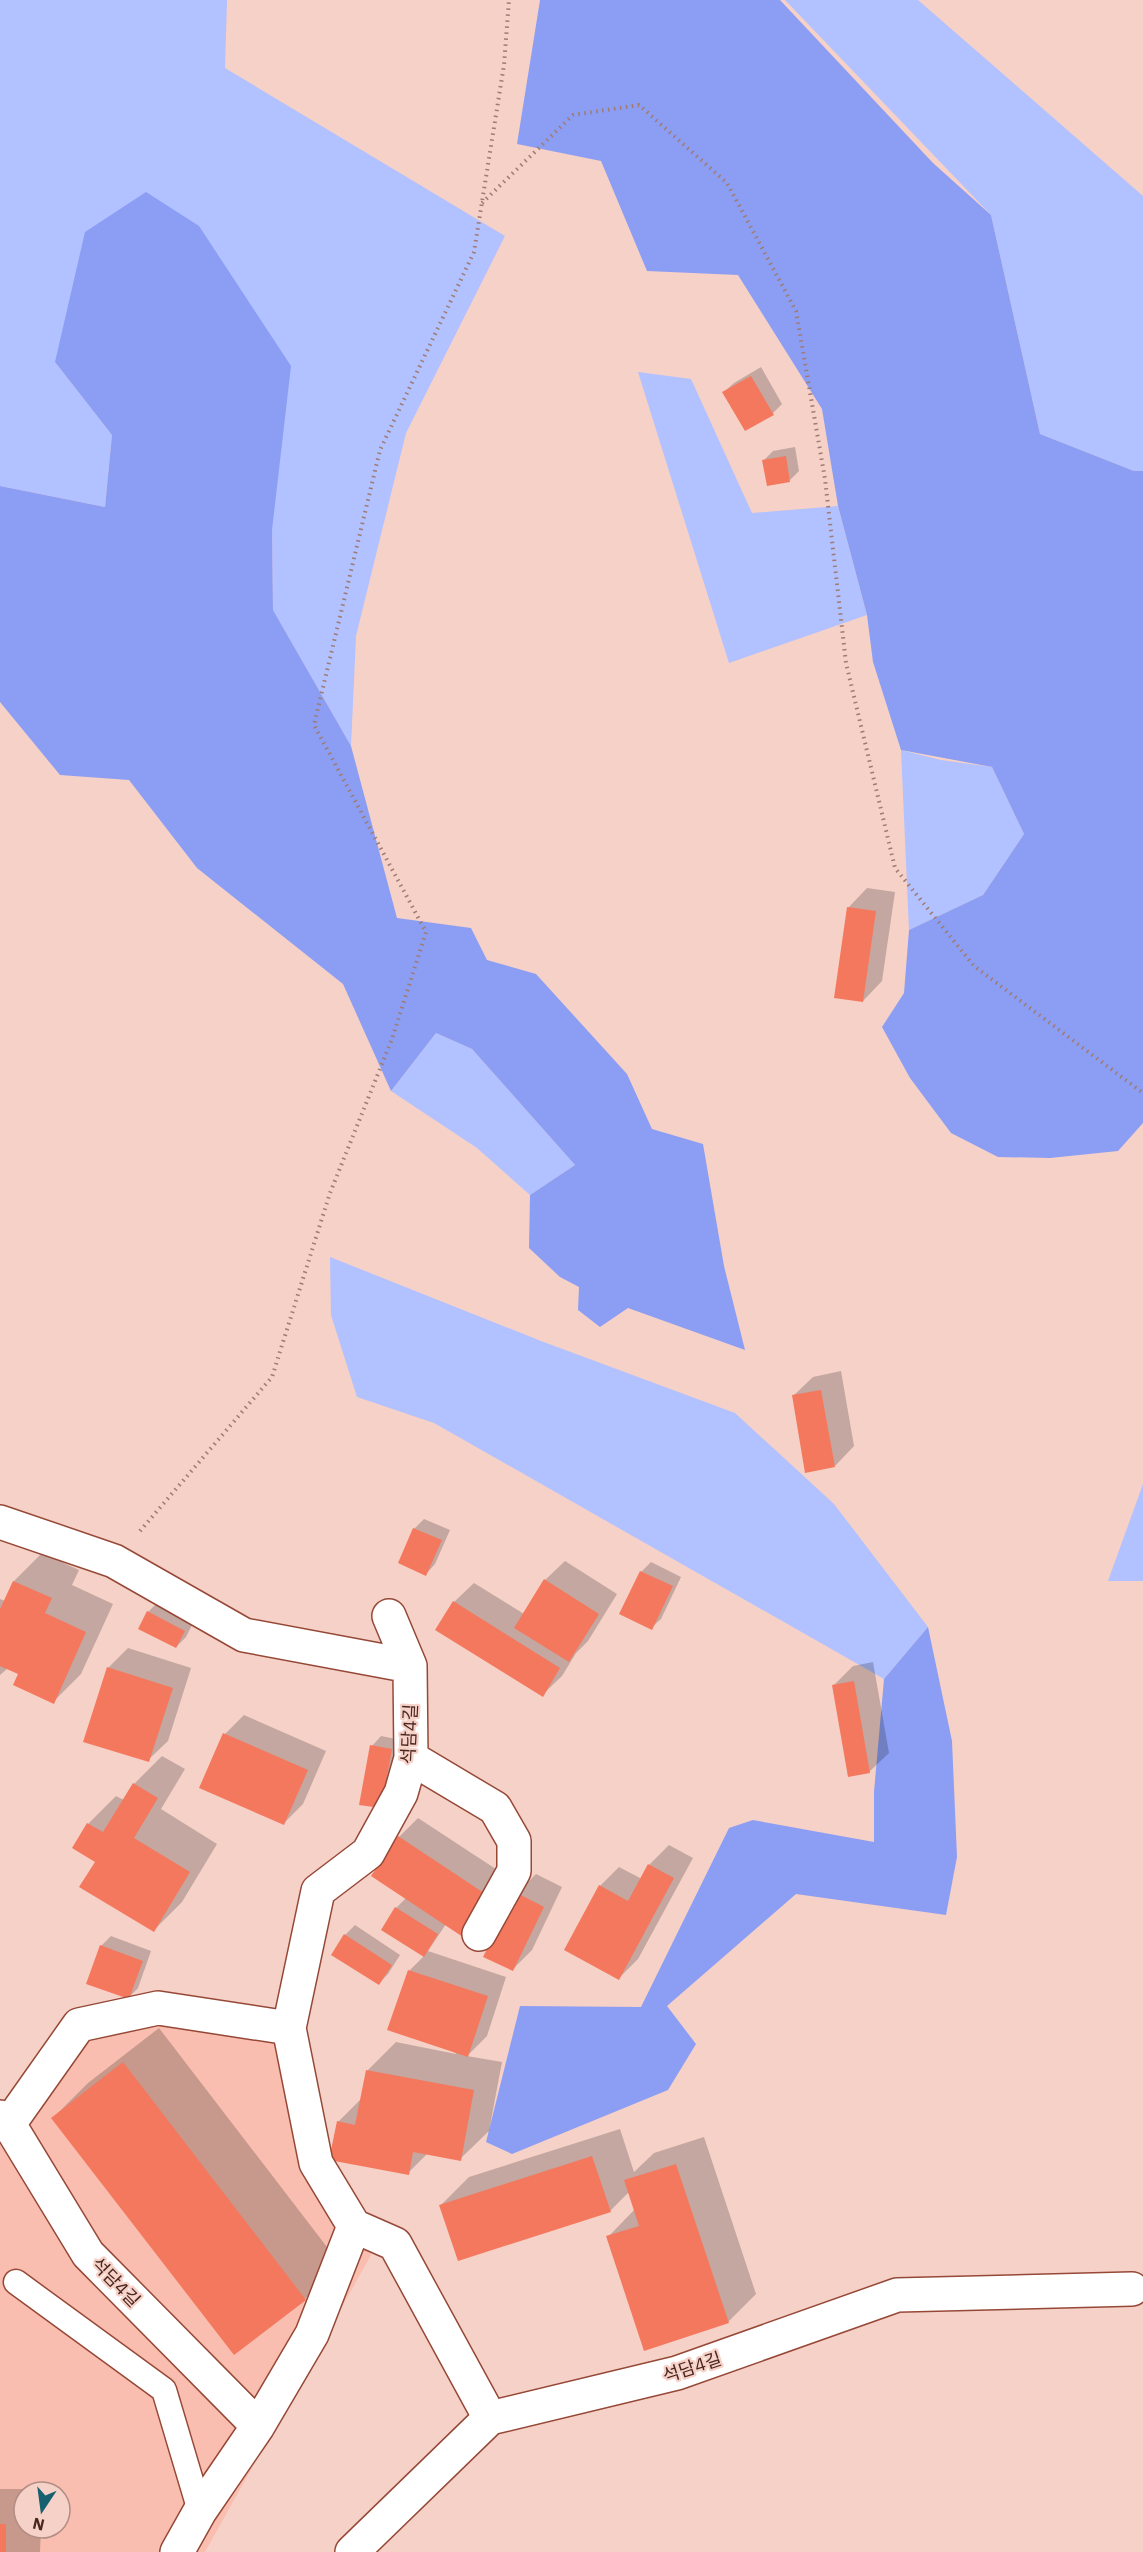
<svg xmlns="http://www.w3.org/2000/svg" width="1143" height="2552" viewBox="0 0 1143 2552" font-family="'IBM Plex Sans','Noto Sans KR',sans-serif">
<rect width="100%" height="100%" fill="#f6d1c8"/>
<!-- built -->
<path fill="#f9beb0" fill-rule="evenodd" d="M154,1995L302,2028L335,2175L371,2255L205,2552H0V2117L83,2040ZM24,2492H60V2528H24Z"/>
<!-- green -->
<path fill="#b2c1ff" d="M0,0H227L225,68L505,236L406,433L356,636L351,746L273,610L272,530L55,362L112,435L105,507L0,486Z
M785,0H918L1143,196V471H1134L1040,434L991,215Z
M638,372L691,379L752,513L838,506L867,615L729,663Z
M901,750L941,760L992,767L1024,834L983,895L909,930Z
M436,1033L472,1049L575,1165L530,1195L477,1148L391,1091Z
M330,1257L541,1341L735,1413L834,1504L928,1627L884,1679L434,1423L357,1397L331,1315Z
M1143,1484V1581H1108Z"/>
<!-- forest -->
<path fill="#8c9ef3" d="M540,0H780L933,163L991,215L1040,434L1134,471H1143V1123L1118,1151L1050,1158L998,1157L951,1133L910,1078L882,1027L904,993L909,930L983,895L1024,834L992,767L901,750L873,662L867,615L838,506L822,409L738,275L647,271L601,161L517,144Z
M146,192L199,226L291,366L272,530L273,610L351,746L397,918L471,928L487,960L536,974L627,1074L652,1129L703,1144L724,1266L745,1350L628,1308L600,1327L578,1310L579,1287L560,1277L529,1248L530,1195L575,1165L472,1049L436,1033L391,1091L343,984L197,868L129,780L60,775L0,702V486L105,507L112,435L55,362L85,232Z
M928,1627L952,1741L957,1857L946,1915L796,1894L667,2006L696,2044L668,2090L512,2154L486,2142L520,2006L641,2007L729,1828L753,1820L874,1842V1792L884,1679Z"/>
<!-- shadow -->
<path fill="#0003" d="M761,367L782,404L773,413L724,392L734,383Z
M795,447L799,471L790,480L764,460L773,451Z
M867,888L895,892L882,981L863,1001L848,908Z
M841,1371L854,1446L835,1466L793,1396L813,1377Z
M424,1519L450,1530L435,1564L426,1574L414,1529Z
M42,1553L79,1570L72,1585L113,1604L81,1674L53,1702L20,1673L8,1668L0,1675V1599L5,1601L14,1581Z
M565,1561L617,1594L588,1641L576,1653L562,1676L542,1695L454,1602L474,1583L524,1614L545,1580Z
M651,1562L681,1577L661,1619L651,1628L641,1572Z
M157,1603L194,1621L186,1637L176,1647L148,1612Z
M128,1648L191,1668L168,1741L148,1760L108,1668Z
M873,1662L889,1753L869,1772L834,1685L853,1666Z
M244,1715L326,1751L303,1804L284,1823L225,1734Z
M381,1736L401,1740L380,1807L372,1746Z
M162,1756L185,1769L161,1809L217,1844L182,1902L154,1930L97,1861L74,1847L88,1824L116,1796L124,1800L134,1784Z
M418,1818L508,1877L446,1924L428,1951L506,1977L487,2036L467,2056L502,2062L489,2131L460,2159L428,2153L408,2173L338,2122L362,2098L368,2070L396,2042L456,2054L409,1971L425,1955L396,1908L406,1898L399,1837Z
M669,1845L693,1858L638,1959L619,1978L600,1886L619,1867L642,1879L650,1864Z
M536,1874L562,1887L532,1950L512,1970L517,1893Z
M355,1925L400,1955L388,1974L379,1983L345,1935Z
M111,1936L151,1951L138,1988L128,1998L101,1946Z
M159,2028L340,2264L305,2299L53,2118L88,2083Z
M620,2129L634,2172L654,2153L704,2137L756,2294L728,2322L608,2237L635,2209L629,2192L610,2211L441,2205L469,2177Z
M0,2489H41V2492H24V2528H41L40,2552H0Z"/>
<!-- building -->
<path fill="#f4785d" d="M751,376L774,415L745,431L722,392Z
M786,456L790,482L767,486L762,460Z
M847,907L876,911L863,1002L834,998Z
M821,1390L835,1467L805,1473L792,1395Z
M413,1528L442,1540L426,1576L398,1563Z
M640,1571L673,1586L652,1630L619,1614Z
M544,1579L599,1614L569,1662L514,1628Z
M13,1581L52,1598L45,1613L86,1632L54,1704L13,1685L18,1674L0,1666V1609Z
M453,1601L560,1668L543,1697L435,1630Z
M147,1611L185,1631L176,1648L138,1629Z
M107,1667L173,1688L149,1762L83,1742Z
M854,1681L870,1773L848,1777L832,1685Z
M223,1733L308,1770L284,1825L199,1788Z
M370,1745L392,1749L381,1808L359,1805Z
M133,1783L158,1798L134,1838L190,1872L154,1932L79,1887L95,1862L72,1848L87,1823L103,1832Z
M398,1836L490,1897L463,1937L371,1876Z
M648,1864L674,1878L619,1980L564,1950L599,1885L628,1901Z
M515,1892L544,1907L513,1971L483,1957Z
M395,1907L438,1934L424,1957L381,1930Z
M344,1934L392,1965L379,1985L331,1955Z
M100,1945L143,1961L129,1999L86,1984Z
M408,1970L488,1996L468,2057L387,2030Z
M123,2062L306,2300L234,2355L51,2118Z
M366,2070L474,2090L461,2161L413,2152L409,2175L329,2160L337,2121L355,2125Z
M592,2156L611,2212L458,2261L439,2205Z
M676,2164L729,2323L644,2351L606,2236L639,2226L624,2180Z
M0,2524H6V2552H0Z"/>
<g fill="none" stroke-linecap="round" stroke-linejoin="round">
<defs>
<path id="service" d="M16,2282L164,2390L200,2511"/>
<path id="minor" d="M0,1522L114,1561L244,1635L410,1666
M411,1758L495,1808L514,1841V1871L479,1934
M0,2117L9,2124L88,2254L258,2426
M9,2124L79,2025L158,2008L289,2028
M354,2226L395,2244L490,2418L677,2373L897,2295L1132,2289
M177,2552L200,2511L258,2426L312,2334L354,2226L316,2163L289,2028L318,1891L368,1853L401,1793L411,1758L410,1666L389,1616
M352,2552L490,2418"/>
</defs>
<!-- service casing -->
<use href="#service" stroke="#964837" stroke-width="27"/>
<!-- minor casing -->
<use href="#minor" stroke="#964837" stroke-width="36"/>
<!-- path -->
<path stroke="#9f7b73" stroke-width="4" stroke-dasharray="1.5 4.5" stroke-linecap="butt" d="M482,203L573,115L639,105L727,183L796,311L825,479L846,663L895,868L974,966L1143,1093
M140,1531L272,1377L330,1193L392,1039L426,932L314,725L380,450L474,252L504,65L509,0"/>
<!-- service -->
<use href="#service" stroke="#fff" stroke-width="24"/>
<!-- minor -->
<use href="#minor" stroke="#fff" stroke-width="33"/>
</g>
<g text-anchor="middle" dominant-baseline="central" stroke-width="4.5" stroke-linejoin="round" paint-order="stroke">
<!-- street labels -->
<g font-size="18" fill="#49261e" stroke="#f6d1c8">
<text transform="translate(409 1734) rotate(-87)">석담4길</text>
<text transform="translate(116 2282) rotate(46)">석담4길</text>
<text transform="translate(692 2367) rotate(-18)">석담4길</text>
</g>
</g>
<!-- north arrow -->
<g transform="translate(42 2510) rotate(193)"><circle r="28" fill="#f6d1c8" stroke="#b18d84" stroke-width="1.5"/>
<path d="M0-4.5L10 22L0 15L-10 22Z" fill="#17606f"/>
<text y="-9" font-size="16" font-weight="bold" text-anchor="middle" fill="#49261e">N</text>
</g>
</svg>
